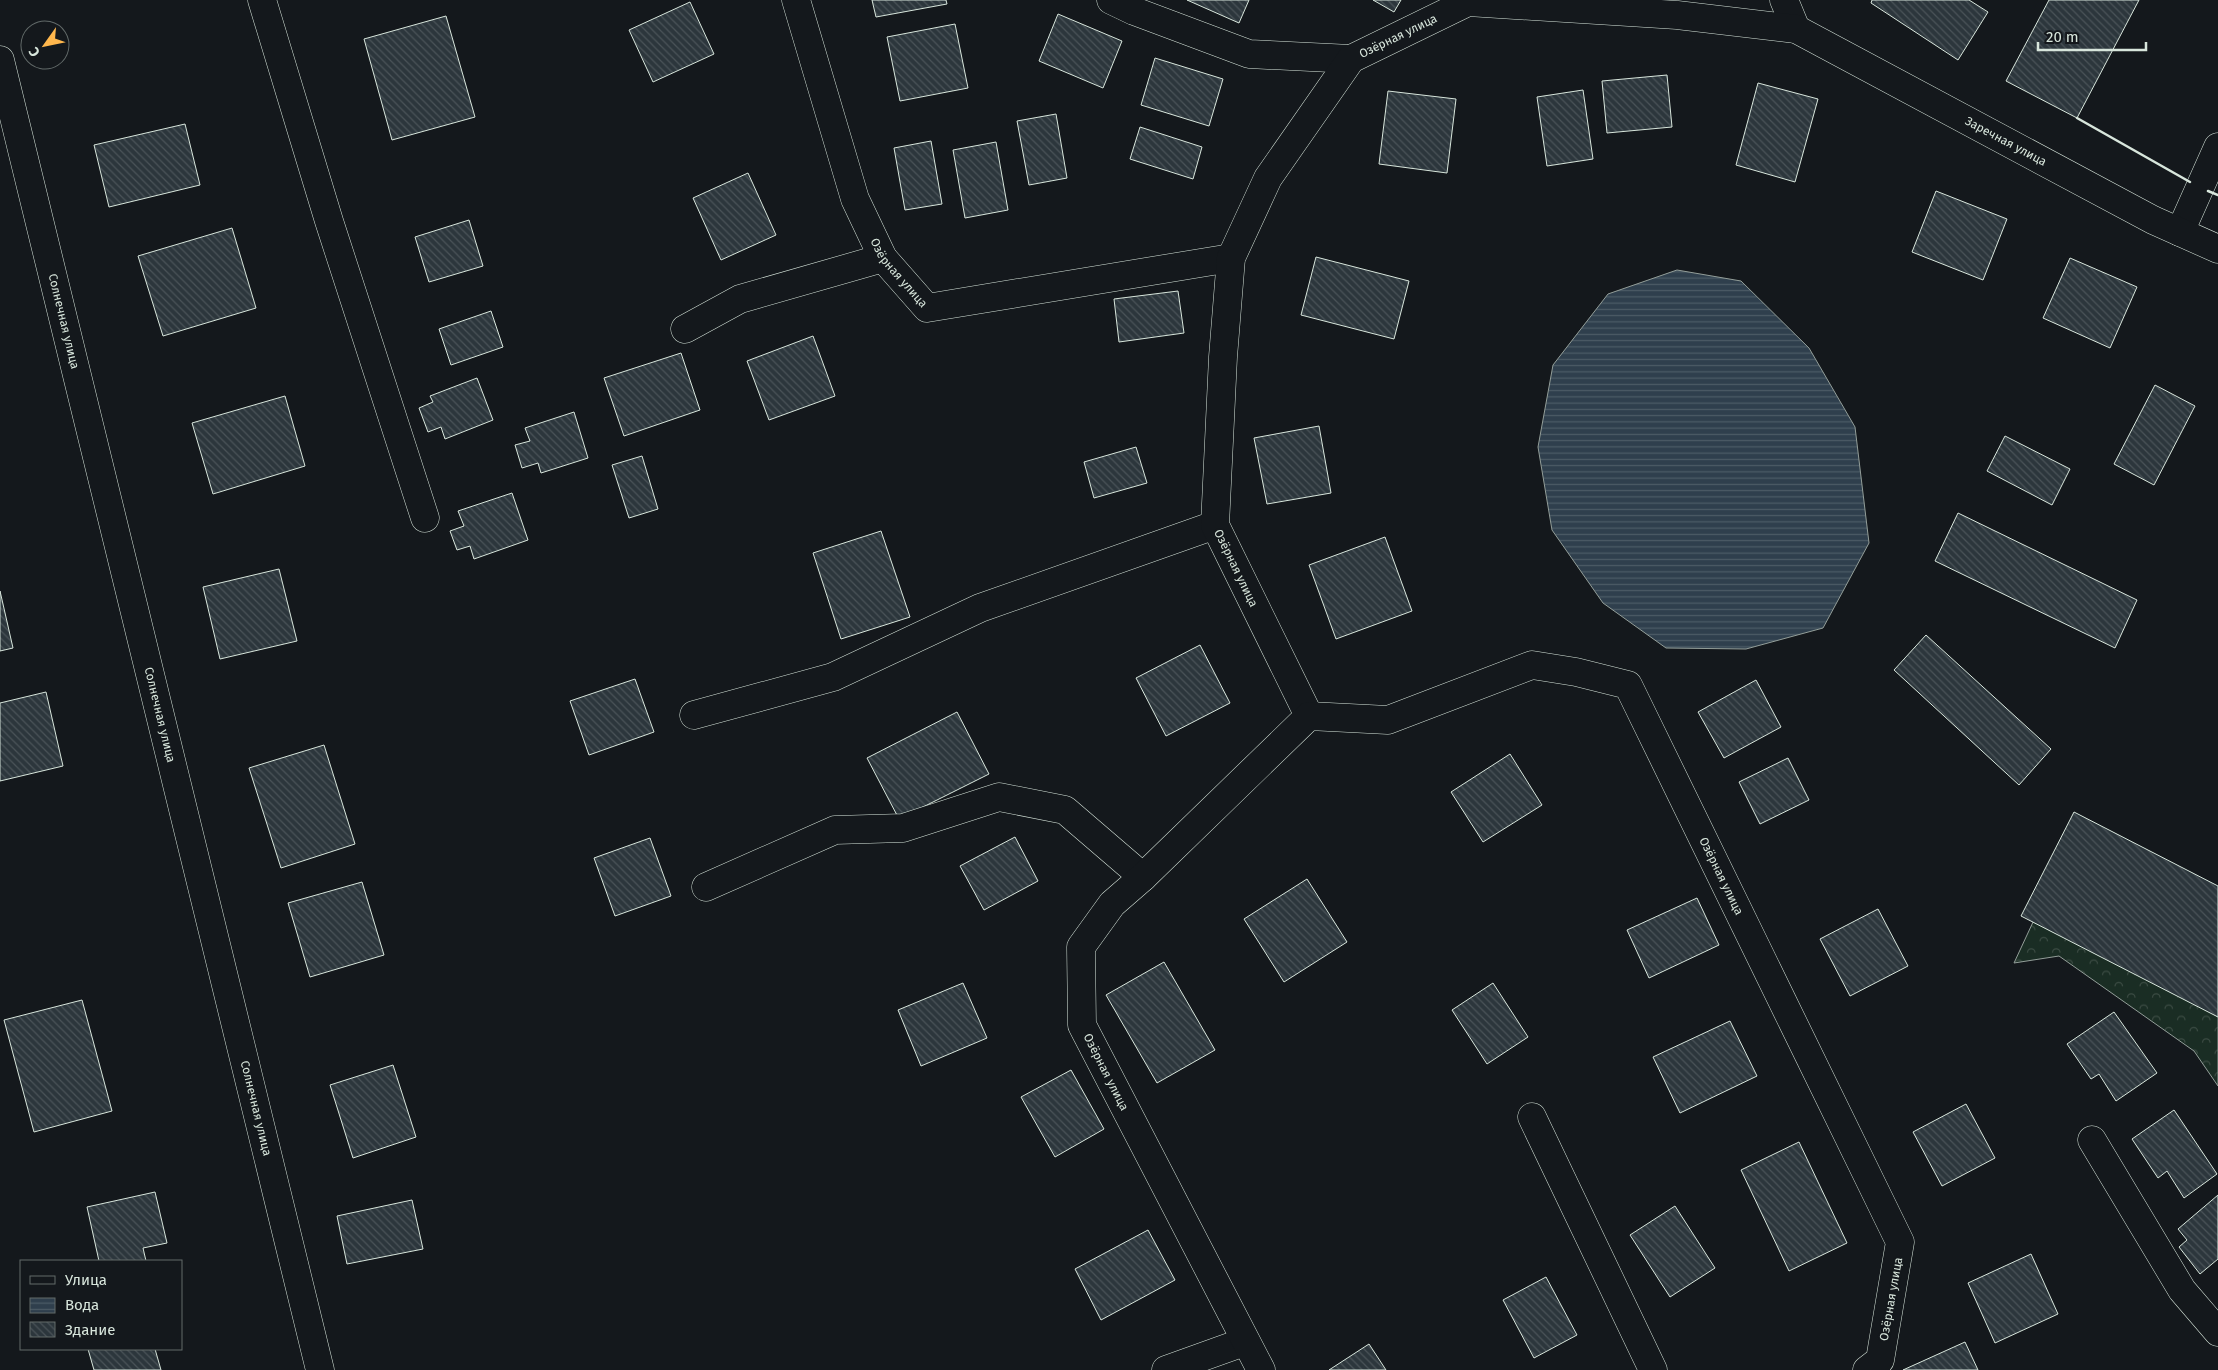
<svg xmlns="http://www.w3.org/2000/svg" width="2218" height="1370" viewBox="0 0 2218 1370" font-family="'Fira Sans',sans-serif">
<defs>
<pattern id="forest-crowns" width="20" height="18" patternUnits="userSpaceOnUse" patternTransform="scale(1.25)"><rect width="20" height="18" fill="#1a2d24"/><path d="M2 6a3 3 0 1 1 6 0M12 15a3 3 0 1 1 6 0" fill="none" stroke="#3b4b43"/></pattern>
<pattern id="water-rules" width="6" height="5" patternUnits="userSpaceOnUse" patternTransform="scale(1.25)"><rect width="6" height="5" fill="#2f3f4d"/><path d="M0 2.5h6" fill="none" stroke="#4c5b66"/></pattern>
<pattern id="building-back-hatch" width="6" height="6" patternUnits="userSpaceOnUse" patternTransform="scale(1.25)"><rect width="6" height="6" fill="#2c363c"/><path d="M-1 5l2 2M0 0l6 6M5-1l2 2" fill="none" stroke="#4a5358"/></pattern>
</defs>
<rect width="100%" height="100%" fill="#14181c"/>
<!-- forest -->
<path fill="url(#forest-crowns)" stroke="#939e99" d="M2040,907L2218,1017V1086L2194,1051L2059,956L2014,963Z"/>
<!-- water -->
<path fill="url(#water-rules)" stroke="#939e99" d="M1677,270L1741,281L1809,348L1855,427L1869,543L1823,628L1746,649L1666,648L1603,603L1552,530L1538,447L1553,365L1608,294Z"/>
<!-- building -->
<path fill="url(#building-back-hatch)" stroke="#d8e6dc" d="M872,0H946L947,4L876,17Z
M1187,0H1249L1239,23Z
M1373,0H1401L1394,12Z
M1872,0H1969L1988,12L1958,60L1871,3Z
M2049,0H2139L2077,118L2006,81Z
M690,2L714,54L653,82L629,30Z
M1058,14L1122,41L1103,88L1039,61Z
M446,16L475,117L392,140L364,39Z
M955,24L968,88L900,101L887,37Z
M1155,58L1223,79L1209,126L1141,105Z
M1667,75L1672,127L1607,133L1602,81Z
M1758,83L1818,99L1795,182L1736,165Z
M1583,90L1593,159L1547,166L1537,97Z
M1388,91L1456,99L1447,173L1379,164Z
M1056,114L1067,178L1029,185L1017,121Z
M185,124L200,185L109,207L94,145Z
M1140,127L1202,147L1193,179L1130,159Z
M931,141L942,204L905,210L894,148Z
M996,142L1008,210L965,218L953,150Z
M748,173L776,235L721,260L693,198Z
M1936,191L2007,219L1983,280L1912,252Z
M469,220L483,266L429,282L415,237Z
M232,228L256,308L163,336L138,256Z
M1316,257L1409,281L1394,339L1301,315Z
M2070,258L2137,287L2110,348L2043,318Z
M1178,291L1184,333L1119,342L1114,299Z
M491,311L503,347L451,365L439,329Z
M813,336L835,396L769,420L747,361Z
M681,353L700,410L624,436L604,378Z
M477,378L493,420L445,439L441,427L428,432L419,408L433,402L430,396Z
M2155,385L2195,406L2154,485L2114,464Z
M285,396L305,466L213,494L192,423Z
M574,412L588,458L541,473L538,463L522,468L515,445L530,441L525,428Z
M1319,426L1331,493L1267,504L1254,438Z
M2005,436L2070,469L2052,505L1987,471Z
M1136,447L1147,483L1094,498L1084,462Z
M642,456L658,509L629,518L612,465Z
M512,493L528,540L474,559L470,546L457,550L450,531L464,526L458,511Z
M1958,513L2137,600L2115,648L1935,561Z
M881,531L910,617L841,639L813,553Z
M1385,537L1412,611L1336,639L1309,565Z
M279,569L297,641L220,659L203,587Z
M0,591L13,648L0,651Z
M1926,635L2051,749L2019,785L1894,670Z
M1200,645L1230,703L1166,736L1136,678Z
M635,679L654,732L589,755L570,701Z
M1756,680L1781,727L1724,758L1698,712Z
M46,692L63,766L0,781V703Z
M957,712L989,774L899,819L867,758Z
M324,745L355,844L281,868L249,768Z
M1510,754L1542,805L1483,842L1451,792Z
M1788,758L1809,800L1760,824L1739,782Z
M2074,812L2218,886V1017L2021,916Z
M1015,837L1038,881L984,910L960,866Z
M650,838L671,896L615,916L594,858Z
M1307,879L1347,942L1284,982L1244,919Z
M362,882L384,955L310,977L288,903Z
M1697,898L1719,945L1649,978L1627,930Z
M1878,909L1908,966L1850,996L1820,939Z
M1164,962L1215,1050L1157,1083L1106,995Z
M963,983L987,1038L921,1066L898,1010Z
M1493,983L1528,1037L1487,1064L1452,1010Z
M82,1000L112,1111L34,1132L4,1020Z
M2114,1012L2157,1073L2116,1101L2099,1074L2091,1079L2067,1044Z
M1730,1021L1757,1076L1680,1113L1653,1057Z
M393,1065L416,1137L353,1158L330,1085Z
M1071,1070L1104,1129L1055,1157L1021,1097Z
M1966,1104L1995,1158L1942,1186L1913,1132Z
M2174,1110L2217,1174L2184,1198L2167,1171L2158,1178L2132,1139Z
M1799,1142L1847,1243L1789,1271L1741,1170Z
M155,1192L167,1243L143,1248L146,1261H99L87,1207Z
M2218,1195V1259L2200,1274L2179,1247L2187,1240L2178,1229Z
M412,1200L423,1249L347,1264L337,1216Z
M1675,1206L1715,1268L1670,1297L1630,1235Z
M1148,1230L1175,1280L1101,1320L1075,1269Z
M2031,1254L2058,1314L1995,1343L1968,1283Z
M1546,1277L1577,1335L1534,1358L1503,1300Z
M1965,1342L1978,1370H1903Z
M1369,1344L1386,1370H1329Z
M88,1349H155L161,1370H94Z"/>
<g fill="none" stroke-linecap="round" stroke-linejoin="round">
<defs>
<g id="minor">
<path d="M262,0L329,221L425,518"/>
<path id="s1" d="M796,0L855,199L883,258L927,308L1231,258"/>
<path d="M1111,0L1134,11L1249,54L1351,59"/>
<path d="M1784,0L1796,29"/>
<path id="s2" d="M0,60L320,1370"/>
<path d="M2180,232L2218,147"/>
<path d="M685,329L740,299L883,258"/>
<path d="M694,715L833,677L980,608L1215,525"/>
<path id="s3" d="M1309,716L1215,525L1223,357L1231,258L1268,178L1351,59L1468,2L1677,15L1796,29L2153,220L2218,249"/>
<path d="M706,887L835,830L903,828L999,797L1065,810L1143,877"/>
<path d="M1532,1117L1653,1370"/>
<path d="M2092,1140L2182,1290L2218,1332"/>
<path d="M1166,1370L1244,1342"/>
<path id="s4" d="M1261,1370L1082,1025L1081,947L1112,904L1143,877L1309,716L1388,720L1532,665L1576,672L1628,685L1900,1242L1880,1360L1867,1370"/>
</g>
</defs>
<!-- minor casing -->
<use href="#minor" stroke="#d8e6dc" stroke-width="29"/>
<!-- minor -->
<use href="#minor" stroke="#14181c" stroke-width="28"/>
<!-- wall -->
<path stroke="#d8e6dc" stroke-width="2.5" d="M2077,118L2190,182
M2208,191L2218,195"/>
</g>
<g text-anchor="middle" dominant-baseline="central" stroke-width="4" stroke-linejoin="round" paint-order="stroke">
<!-- street labels -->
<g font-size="12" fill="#d8e6dc" stroke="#14181c">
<text stroke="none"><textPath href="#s3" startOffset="766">Озёрная улица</textPath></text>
<text stroke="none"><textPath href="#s3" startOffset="1411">Заречная улица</textPath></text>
<text stroke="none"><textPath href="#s1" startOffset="294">Озёрная улица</textPath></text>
<text stroke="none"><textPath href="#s2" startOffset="269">Солнечная улица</textPath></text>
<text transform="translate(1236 568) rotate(64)">Озёрная улица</text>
<text stroke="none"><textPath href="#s2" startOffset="674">Солнечная улица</textPath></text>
<text stroke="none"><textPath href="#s4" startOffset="1336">Озёрная улица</textPath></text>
<text transform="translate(1106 1072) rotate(63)">Озёрная улица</text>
<text stroke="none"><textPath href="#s2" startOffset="1079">Солнечная улица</textPath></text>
<text transform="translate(1891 1299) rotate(-80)">Озёрная улица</text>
</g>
</g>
<!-- legend -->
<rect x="20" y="1260" width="162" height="90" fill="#14181c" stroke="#626a69"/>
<rect x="30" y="1276" width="25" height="8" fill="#14181c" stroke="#626a69"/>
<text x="65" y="1285" font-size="15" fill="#d8e6dc">Улица</text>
<rect x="30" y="1298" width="25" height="15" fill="url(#water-rules)" stroke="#626a69"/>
<text x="65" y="1310" font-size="15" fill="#d8e6dc">Вода</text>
<rect x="30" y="1322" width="25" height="15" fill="url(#building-back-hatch)" stroke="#626a69"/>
<text x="65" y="1335" font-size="15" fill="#d8e6dc">Здание</text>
<!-- north arrow -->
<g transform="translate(45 45) rotate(237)"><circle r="24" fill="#14181c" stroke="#626a69"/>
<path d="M0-4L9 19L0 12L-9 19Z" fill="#ffb74d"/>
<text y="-8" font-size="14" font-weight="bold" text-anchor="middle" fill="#d8e6dc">С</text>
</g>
<!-- scale -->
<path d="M2038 42v8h108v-8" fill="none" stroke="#d8e6dc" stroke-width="2.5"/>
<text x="2046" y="42" font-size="15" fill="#d8e6dc" stroke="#14181c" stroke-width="4" paint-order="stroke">20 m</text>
</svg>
